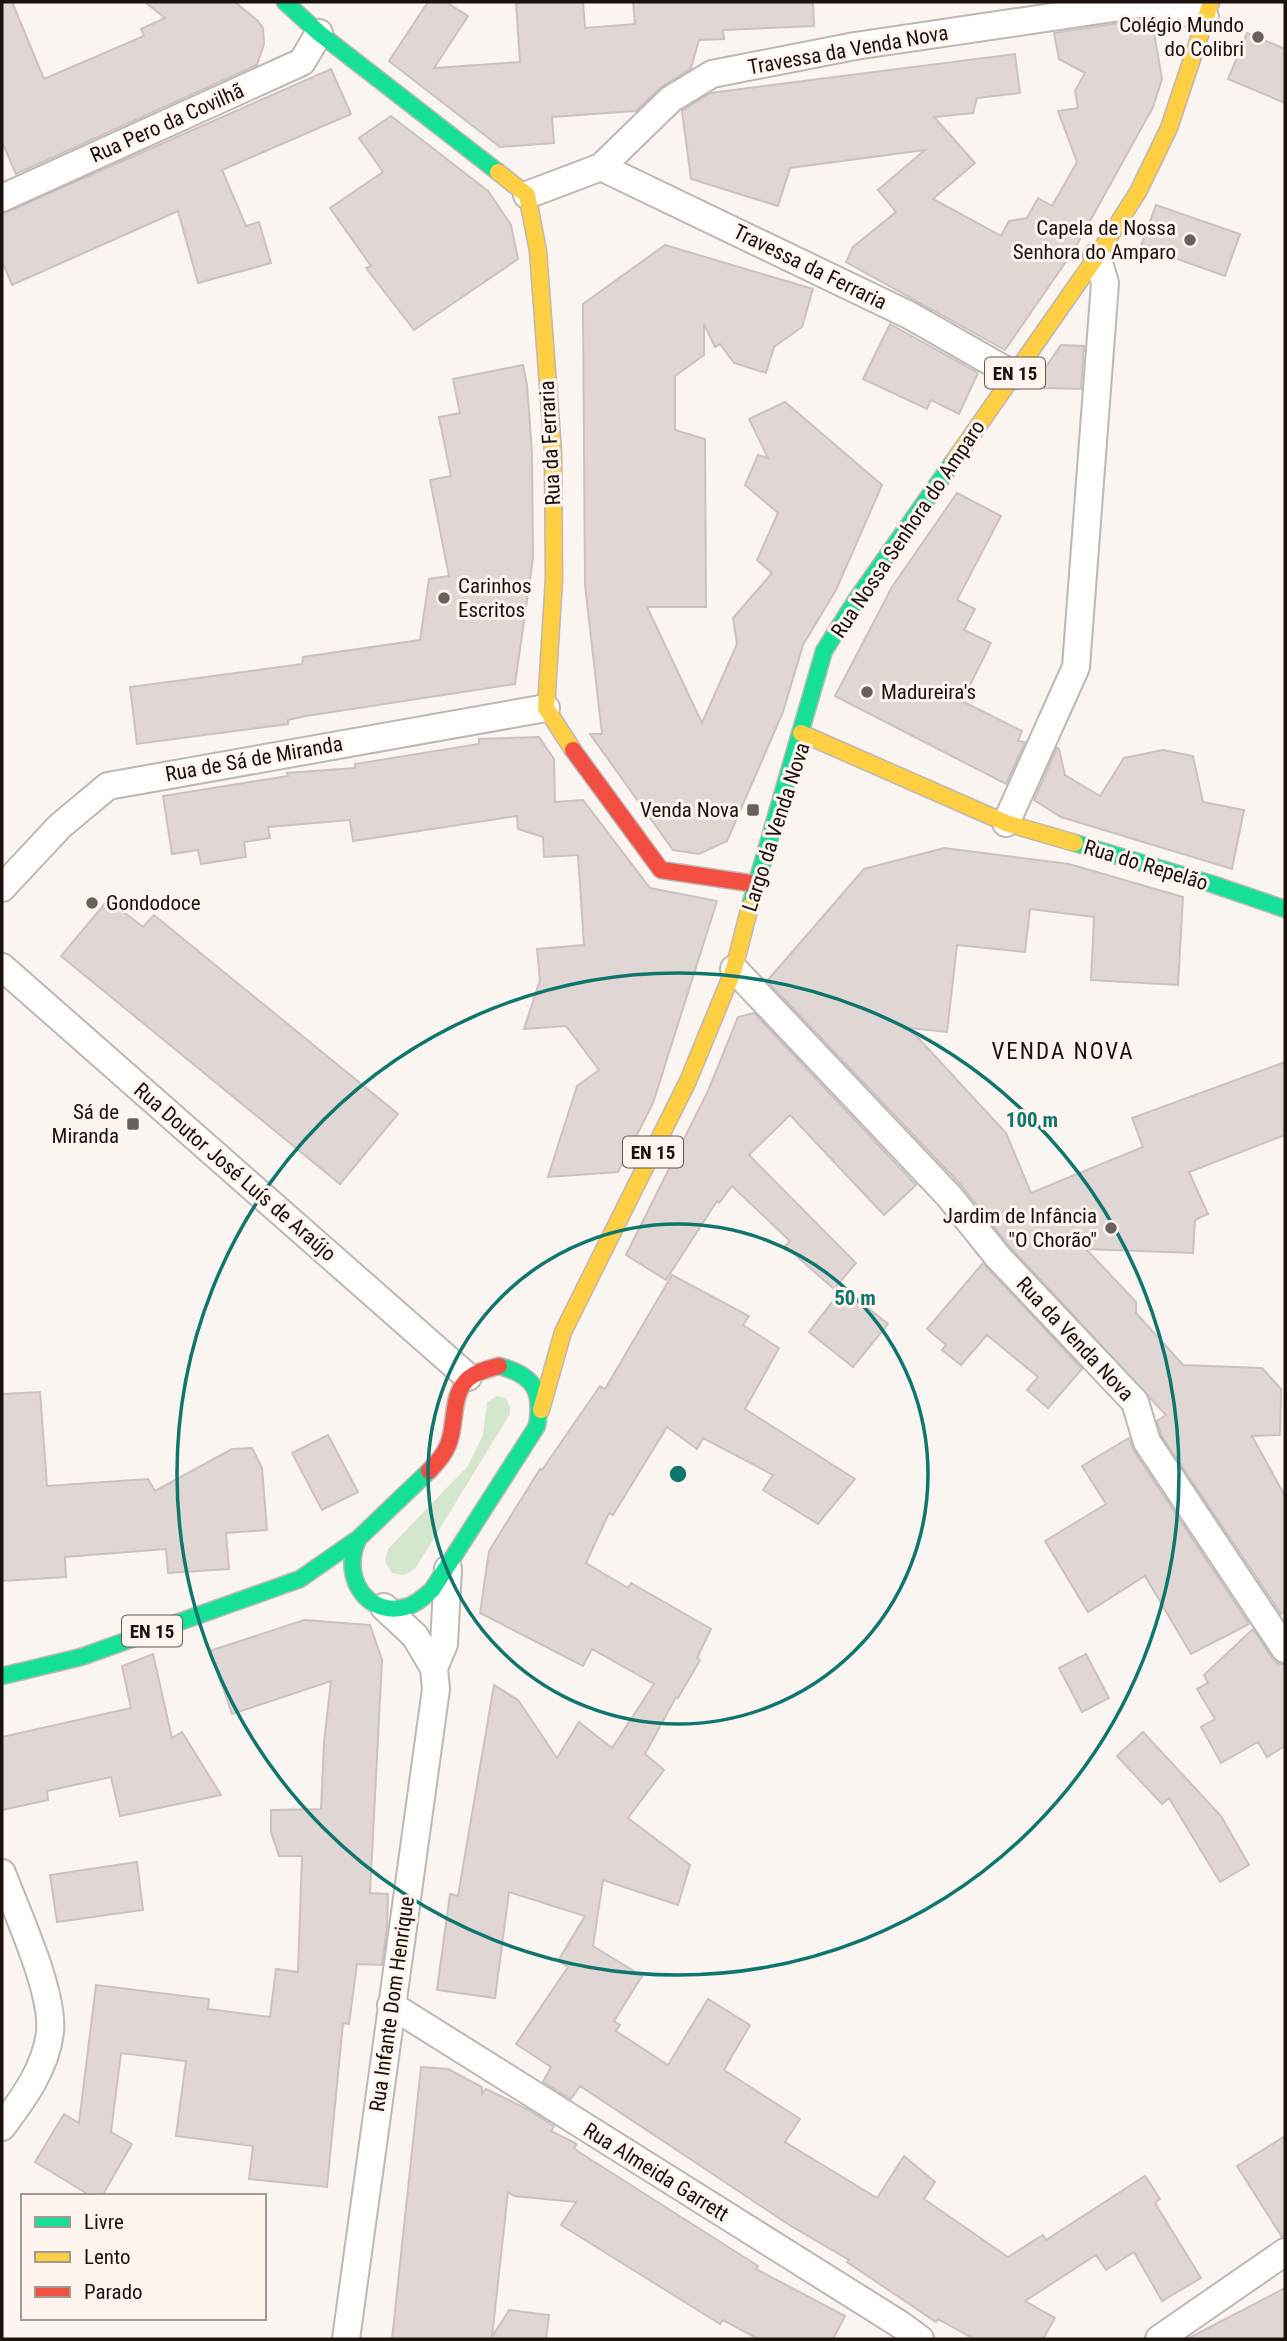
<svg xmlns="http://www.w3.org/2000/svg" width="1287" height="2341" viewBox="0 0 1287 2341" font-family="'Roboto Condensed',sans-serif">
<rect width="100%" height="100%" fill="#fbf5f2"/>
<!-- grass -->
<path fill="#d4e6cd" d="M497,1396L506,1398L510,1407V1414L415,1569L404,1575L392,1573L385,1562L388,1549L468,1466L483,1435L487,1402Z"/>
<!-- building -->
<path fill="#e0d7d5" stroke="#cbc2c0" stroke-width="2" d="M2,2H12L44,79L144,36L141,29L165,18L145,2H235L258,21L263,28L264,44L257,65L16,174L2,142Z
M428,2H446L468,16L434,68L520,62L516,3L583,2L585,28L635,24L633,2H813L814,26L723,30L724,39L699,40L691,68L660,88L636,111L552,117L554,143L500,147L389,61Z
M1146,19L1152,20L1162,79L1153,107L1074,250L1005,350L846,262L853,247L896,212L878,190L925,150L790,168L778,206L691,179L682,111L710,93L1015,54L1020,93L977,98L973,113L934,117L975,163L933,199L1001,236L1009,221L1027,218L1038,198L1052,206L1077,162L1058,111L1078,108L1075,91L1085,73L1059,59L1054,33Z
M1247,33L1285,49V103L1228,79Z
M331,69L351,114L222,170L246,226L259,222L271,263L198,283L178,211L12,285L2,261V214Z
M391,116L488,191L511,225L517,254L518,259L414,330L366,268L371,266L330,208L383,172L359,138Z
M1156,205L1240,234L1225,276L1141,246Z
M665,245L813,289L802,327L774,347L766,373L734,363L720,344L715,347L704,324V355L675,376V430L705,439L706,607H647L702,723L737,644L733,618L772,573L757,560L778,513L745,485L758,455L768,458L749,419L785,402L882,485L836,590L803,645L783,712L727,841L699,854L673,850L590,734H602L585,585L583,304Z
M890,324L978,373L959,414L931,400L927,409L863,379Z
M1061,345L1084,346L1081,389L1045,388V372L1043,371Z
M523,365L527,385L532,453L533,558L515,684L306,716L288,720V724L137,744L130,687L302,664L303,657L420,640L429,579L449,576L430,480L451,476L439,417L460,413L453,379Z
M957,493L1001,516L957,600L975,609L964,630L991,643L962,701L1022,731L1018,741L1025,742L1006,784L835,696L892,587Z
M539,737L554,759L555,802L583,800L650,888L717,901L653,1103L618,1172L548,1177L577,1086L599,1070L566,1026L524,1029L540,980L537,949L584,945L578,855L544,857L543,837L518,829L517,816L353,841L350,820L268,827L270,838L244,842L246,857L201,864L198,850L172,854L163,796L288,776L287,773L355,768V764L479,744V739Z
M1057,748L1059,749L1065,775L1100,796L1124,758L1163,750L1193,756L1203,802L1244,810L1232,869L1061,817L1034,800Z
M944,848L1069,864L1183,897L1178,985L1091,980L1094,917L1030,909L1025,952L957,945L947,1032L909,1028L1006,1133L1031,1193L1143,1147L1132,1118L1285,1062V1135L1189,1172L1208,1214L1195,1220L1193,1253L1086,1249L1136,1302V1313L1183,1365L1262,1368L1281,1389L1280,1435L1252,1436L1285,1496V1612L1281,1614L1161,1435L1157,1421L1166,1415L1010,1247L961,1185L767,981L864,869Z
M108,900L143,927L154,915L398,1114L340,1184L61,956Z
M754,1013L916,1185L884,1215L790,1115L749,1155L856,1263L834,1289L785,1246L790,1241L732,1186L719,1203L717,1201L666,1280L626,1255L708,1091L738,1017Z
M983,1263L1082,1369L1048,1408L1027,1390L1038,1377L987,1335L961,1365L942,1350L946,1345L927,1329Z
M672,1275L749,1316L743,1325L779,1348L745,1409L855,1479L818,1524L763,1490L773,1475L703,1438L697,1449L667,1427L613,1515L609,1513L586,1563L628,1588L631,1583L711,1629L697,1658L700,1660L678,1698L676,1697L645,1754L664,1770L628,1818L690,1865L678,1905L603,1880L593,1946L642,1976L614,2021L620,2025L616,2031L668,2065L708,1999L750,2025L724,2070L800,2119L785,2142L877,2198L904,2156L935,2182L924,2199L1008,2257L1043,2235L1046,2240L1145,2176L1160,2199L1155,2203L1201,2278L1162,2301L1134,2252L1106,2270L1096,2255L1025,2301L1055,2318L1043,2339H974L938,2319L936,2322L847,2262L849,2260L791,2226L580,2086L571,2099L543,2082L551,2067L516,2044L568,1967L558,1961L585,1916L509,1892L495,1998L437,1990L450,1894L458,1896L494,1685L518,1700L557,1758L579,1722L612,1748L654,1684L592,1649L583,1666L480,1613L489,1551L540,1469L542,1470L600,1386L605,1389Z
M843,1288L888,1324L853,1367L809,1332Z
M40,1392L47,1486L148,1479L155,1491L232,1449L252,1448L262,1468L267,1530L226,1533L229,1569L168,1573L166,1549L65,1557L66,1577L2,1581V1394Z
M328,1435L358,1492L322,1510L292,1453Z
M1129,1438L1134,1451L1249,1624L1191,1654L1145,1576L1088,1612L1045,1541L1106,1504L1082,1466Z
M304,1620L370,1625L382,1660L370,1893L388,1894L387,1926L382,1965L357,1964L349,2024L343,2023L327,2187L249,2179L253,2146L176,2136L186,2061L121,2053L111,2132L132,2144L102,2196H91L35,2162L64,2114L79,2123L96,1985L209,1999L208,2009L270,2017L276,1969L298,1972L302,1856H279L271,1832V1810L321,1809L324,1743L331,1681L232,1714L210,1651Z
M1253,1629L1272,1658L1277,1663L1285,1665V1746L1267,1757L1258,1742L1221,1763L1201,1727L1215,1719L1197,1689L1208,1683L1204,1675Z
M153,1654L172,1738L182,1732L221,1795L120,1816L111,1777L47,1791L48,1800L2,1810V1737L131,1708L122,1666Z
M1086,1654L1109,1698L1082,1712L1059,1668Z
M1143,1732L1221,1816L1249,1865L1220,1882L1169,1798L1162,1804L1117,1756Z
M137,1862L143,1910L57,1922L50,1875Z
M421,2067L448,2069L482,2087V2094L486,2089L527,2109L554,2126L551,2131L577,2144L574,2148L579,2152L758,2266L756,2269L845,2316L833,2339H758L723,2320L720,2324L561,2225L576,2202L514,2196L508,2192L492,2337L509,2310L549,2315L546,2339H392Z
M1285,2136V2236L1282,2237L1237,2166Z
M1285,2288V2339H1187Z"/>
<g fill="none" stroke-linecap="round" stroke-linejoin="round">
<defs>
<path id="street" d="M601,167L909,315L1014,375
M527,195L601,167L671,99L712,74L855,46L1147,3L1205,17
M2,198L302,62L319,33
M1006,823L1076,667L1105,283L1097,256
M2,888L60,826L108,786L546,708
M2,967L468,1377
M734,969L949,1196L998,1257L1135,1402L1147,1442L1285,1649
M384,1607L415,1636L434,1668
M2,1873C17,1913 54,1992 50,2032C46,2068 23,2099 2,2127
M391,2005L901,2325L920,2339
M346,2339L436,1689L434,1668L444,1644L448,1569
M1159,2339L1285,2252"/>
<path id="fast" d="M285,2L319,33L498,172
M1075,843L1212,884L1285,909
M750,906L824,651L856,600L953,462
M429,1471L359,1538C339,1575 367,1620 409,1606C418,1603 425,1596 432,1590L537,1426C543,1391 534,1375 499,1366
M2,1676L81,1657L300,1579L359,1538"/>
<path id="slow" d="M498,172L527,195L538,251L553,452L554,579L546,708L573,750
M953,462L1097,256L1138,192L1169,128L1211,2
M801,733L1006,823L1075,843
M541,1410L563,1332L688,1081L734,969L750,906"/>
<path id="jam" d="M573,750L661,870L756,884
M429,1471C437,1463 444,1455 448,1445C457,1424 450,1394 469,1378C478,1371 488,1369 499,1366"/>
</defs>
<!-- street casing -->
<use href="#street" stroke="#beb7b3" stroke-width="30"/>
<!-- fast casing -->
<use href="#fast" stroke="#beb7b3" stroke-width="19"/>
<!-- slow casing -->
<use href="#slow" stroke="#beb7b3" stroke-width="19"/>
<!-- jam casing -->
<use href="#jam" stroke="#beb7b3" stroke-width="19"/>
<!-- street -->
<use href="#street" stroke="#fefefd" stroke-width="26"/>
<!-- fast -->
<use href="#fast" stroke="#16e098" stroke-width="16"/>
<!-- slow -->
<use href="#slow" stroke="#ffcf43" stroke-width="16"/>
<!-- jam -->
<use href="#jam" stroke="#f24e42" stroke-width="16"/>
</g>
<!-- distance rings -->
<g fill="none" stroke="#0f766e" stroke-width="3.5">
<circle cx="678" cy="1474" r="250"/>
<circle cx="678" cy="1474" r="501"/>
</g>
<!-- markers -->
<g fill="#69615d" stroke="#fff4ee" stroke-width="2.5">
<circle cx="1258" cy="37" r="7"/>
<circle cx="1190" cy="240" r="7"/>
<circle cx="444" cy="598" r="7"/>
<circle cx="867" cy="692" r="7"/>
<rect x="746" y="803" width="14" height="14" rx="3.5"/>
<circle cx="92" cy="903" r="7"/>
<rect x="126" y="1117" width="14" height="14" rx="3.5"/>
<circle cx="1111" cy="1228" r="7"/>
</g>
<g text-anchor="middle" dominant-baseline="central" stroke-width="6" stroke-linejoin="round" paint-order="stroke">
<!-- shield labels -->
<g fill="#fff4ee" stroke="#5f5650" stroke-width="2">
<rect x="985" y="357.5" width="60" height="31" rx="5"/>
<rect x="623" y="1136.5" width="60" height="31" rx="5"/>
<rect x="122" y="1615.5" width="60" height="31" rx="5"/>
</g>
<g font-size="19" font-weight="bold" fill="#1b120d">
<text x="1015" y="373">EN 15</text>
<text x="653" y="1152">EN 15</text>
<text x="152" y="1631">EN 15</text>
</g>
<!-- poi labels -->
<g font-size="21" fill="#1b120d" stroke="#fff4ee" text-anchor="end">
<text x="1244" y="25">Colégio Mundo<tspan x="1244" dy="24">do Colibri</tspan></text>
<text x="1176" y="228">Capela de Nossa<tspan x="1176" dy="24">Senhora do Amparo</tspan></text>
<text x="458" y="586" text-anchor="start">Carinhos<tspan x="458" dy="24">Escritos</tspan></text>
<text x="881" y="692" text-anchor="start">Madureira's</text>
<text x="739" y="810">Venda Nova</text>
<text x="106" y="903" text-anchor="start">Gondodoce</text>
<text x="119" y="1112">Sá de<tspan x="119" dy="24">Miranda</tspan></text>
<text x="1097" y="1216">Jardim de Infância<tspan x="1097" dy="24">"O Chorão"</tspan></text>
</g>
<!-- street labels -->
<g font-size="21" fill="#1b120d" stroke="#fff4ee">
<text transform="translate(848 50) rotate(-10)">Travessa da Venda Nova</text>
<text transform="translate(167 123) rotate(-24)">Rua Pero da Covilhã</text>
<text transform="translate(810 267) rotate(26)">Travessa da Ferraria</text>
<text transform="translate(550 443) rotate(-93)">Rua da Ferraria</text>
<text transform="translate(908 529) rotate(-56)">Rua Nossa Senhora do Amparo</text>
<text transform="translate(254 759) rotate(-10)">Rua de Sá de Miranda</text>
<text transform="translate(776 827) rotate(-72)">Largo da Venda Nova</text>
<text transform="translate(1146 865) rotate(17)">Rua do Repelão</text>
<text transform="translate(235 1172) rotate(41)">Rua Doutor José Luís de Araújo</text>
<text transform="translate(1075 1339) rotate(47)">Rua da Venda Nova</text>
<text transform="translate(392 2004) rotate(-82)">Rua Infante Dom Henrique</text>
<text transform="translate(656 2172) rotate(32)">Rua Almeida Garrett</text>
</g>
<!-- neighbourhood labels -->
<g font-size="23" letter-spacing="2" fill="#1b120d" stroke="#fff4ee">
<text x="1063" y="1051">VENDA NOVA</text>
</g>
</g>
<circle cx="678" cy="1474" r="10" fill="#0f766e" stroke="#fff4ee" stroke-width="3.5"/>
<g font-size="21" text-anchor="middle" font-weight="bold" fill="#0f766e" stroke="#fff4ee" stroke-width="6" stroke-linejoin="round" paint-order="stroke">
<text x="1032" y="1127">100 m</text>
<text x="855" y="1305">50 m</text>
</g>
<!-- border -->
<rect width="1287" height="2341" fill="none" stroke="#1b120d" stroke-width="7"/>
<!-- legend -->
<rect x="21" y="2194" width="245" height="126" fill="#fff4ee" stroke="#a49a94" stroke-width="2"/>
<rect x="35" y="2217" width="35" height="10" fill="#16e098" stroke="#a49a94" stroke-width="2"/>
<text x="84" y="2229" font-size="21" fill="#1b120d">Livre</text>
<rect x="35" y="2252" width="35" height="10" fill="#ffcf43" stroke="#a49a94" stroke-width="2"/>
<text x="84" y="2264" font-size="21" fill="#1b120d">Lento</text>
<rect x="35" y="2287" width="35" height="10" fill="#f24e42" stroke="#a49a94" stroke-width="2"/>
<text x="84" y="2299" font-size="21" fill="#1b120d">Parado</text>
</svg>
